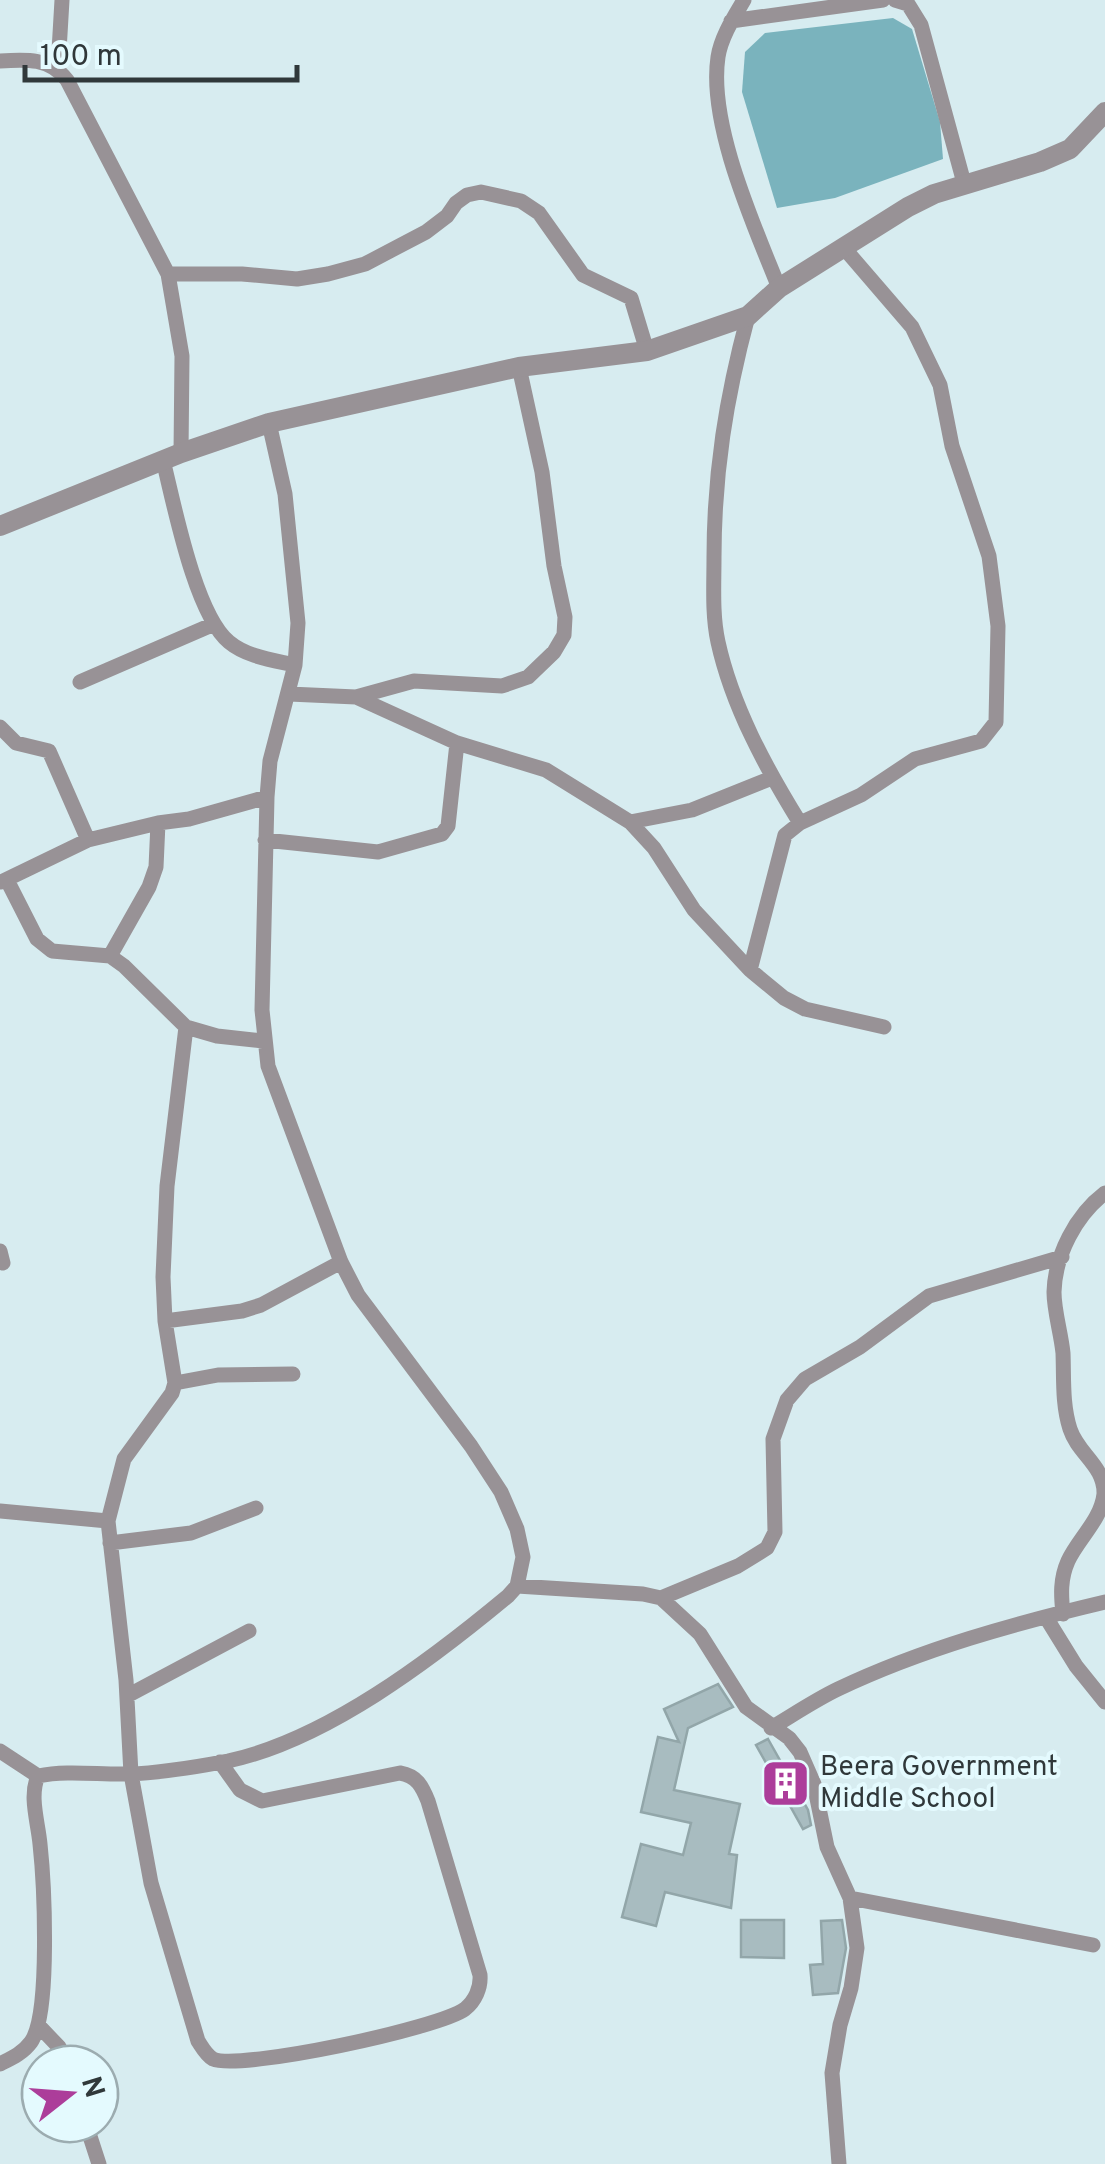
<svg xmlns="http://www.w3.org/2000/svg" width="1105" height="2164" viewBox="0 0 1105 2164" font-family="Overpass,sans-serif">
<rect width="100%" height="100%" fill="#d7ecf0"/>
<!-- water -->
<path fill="#7ab3bd" d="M893,18L912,29L940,122L943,159L835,198L777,208L742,92L745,52L765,33Z"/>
<!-- building -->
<path fill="#a8bcc0" stroke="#92a6a9" stroke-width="2.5" d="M718,1684L733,1707L688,1728L674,1790L740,1804L729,1854L737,1855L731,1908L665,1892L656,1926L622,1917L641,1844L683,1855L691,1823L641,1812L658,1737L679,1742L664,1709Z
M768,1739L808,1810L811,1825L803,1829L756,1745Z
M741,1920H784V1958L741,1957Z
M842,1920L846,1948L838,1993L813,1995L810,1965L823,1964L821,1921Z"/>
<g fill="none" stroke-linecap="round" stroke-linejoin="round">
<!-- minor -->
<path stroke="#989296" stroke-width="15" d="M744,0C734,17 721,37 718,57C708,124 754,225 779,288
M895,0L908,4L921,25L964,183
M731,21L883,0
M0,61C27,59 50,58 67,80L168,274L182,356L181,453
M58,68L62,0
M168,274H242L297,279L328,274L365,264L426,232L447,216L456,203L467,195L481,192L521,201L539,213L583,275L631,298L647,351
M748,316C726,398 714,473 714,558C714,585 712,615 718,642C732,706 766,768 800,823
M163,460C174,504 195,614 229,642C247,657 273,660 295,665
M80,682L214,624
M289,694L356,697L457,743L546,770L630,822L654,848L694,910L750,970L784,998L805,1009L884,1027
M356,697L414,681L502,686L528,677L554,652L564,635L565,617L554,566L542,472L519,367
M0,727L16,743L49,751L88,840
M630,822L692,810L772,778
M265,840L378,852L442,834L448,826L457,743
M1,882L88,840L158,823L189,819L267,797
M8,882L37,939L52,951L110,956L124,966L186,1027L217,1036L263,1041
M110,956L149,887L156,867L158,823
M750,970L785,835L800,823L861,795L915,759L981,741L996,722L998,626L989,556L952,446L940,385L912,327L844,248
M0,1251L3,1263
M165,1321L242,1311L261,1305L341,1262
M175,1383L218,1375L293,1374
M0,1511L108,1521L124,1459L172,1393L175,1383L165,1321L163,1277L167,1186L186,1027
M108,1521L126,1680L131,1774L151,1883L198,2041C202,2047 206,2055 213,2059C240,2071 440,2028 465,2009C475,2001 481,1988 480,1975L428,1801C422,1786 417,1776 400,1773L262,1801L240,1790L220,1762
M110,1543L191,1533L256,1508
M517,1586L643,1594L661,1598L700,1634L746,1707L789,1738L800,1752L814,1784L827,1847L850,1898L857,1948L851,1988L840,2025L832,2073L839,2164
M661,1598L738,1566L767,1548L775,1532L773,1439L787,1400L805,1379L860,1347L929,1296L1062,1257
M1063,1614C1061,1595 1060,1579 1068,1561C1078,1539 1101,1520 1104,1494C1105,1466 1078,1454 1070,1429C1062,1404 1064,1378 1063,1353C1061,1333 1054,1311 1054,1292C1055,1255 1076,1215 1105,1193
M1047,1619L1076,1666L1105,1702
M127,1696L249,1631
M771,1728C793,1715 815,1700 838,1689C922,1649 1016,1623 1105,1602
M0,1751L38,1776
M850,1898L1093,1945
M38,2025L59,2047L68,2064
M0,2064C12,2058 23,2053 31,2042C51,2014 44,1881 40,1844C38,1822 29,1796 38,1776C68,1770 99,1775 129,1774C161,1773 196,1767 228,1761C326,1740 431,1660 508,1596L517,1586L523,1557L517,1529L501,1492L471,1446L358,1295L341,1262L268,1066L262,1010L267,797L270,761L295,665L298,623L285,494L269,423
M86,2124L99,2164"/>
<!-- tertiary -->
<path stroke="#989296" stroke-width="20" d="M0,526L181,453L269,423L519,367L647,351L748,316L779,288L908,207L934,194L1040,162L1070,149L1105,112"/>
</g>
<!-- icons -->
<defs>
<symbol id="building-square" viewBox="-11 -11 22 22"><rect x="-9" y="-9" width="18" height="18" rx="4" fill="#ac3d9a" stroke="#e4fafe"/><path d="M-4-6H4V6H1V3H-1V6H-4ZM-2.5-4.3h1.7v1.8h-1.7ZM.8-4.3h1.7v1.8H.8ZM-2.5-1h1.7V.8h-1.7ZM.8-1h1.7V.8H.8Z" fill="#fff"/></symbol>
</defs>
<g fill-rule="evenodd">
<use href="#building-square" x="758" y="1756" width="55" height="55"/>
</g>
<g text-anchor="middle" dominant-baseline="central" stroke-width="8" stroke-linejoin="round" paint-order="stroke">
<!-- poi labels -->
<g font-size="28" fill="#30383a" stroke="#e4fafe" text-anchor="start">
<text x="820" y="1768">Beera Government<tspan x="820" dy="32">Middle School</tspan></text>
</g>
</g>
<!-- north arrow -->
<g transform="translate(70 2094) rotate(73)"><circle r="48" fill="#e4fafe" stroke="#9cacb0" stroke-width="2.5"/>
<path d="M0-8L18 38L0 25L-18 38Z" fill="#ac3d9a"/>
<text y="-15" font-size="28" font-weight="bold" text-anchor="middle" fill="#30383a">N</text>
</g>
<!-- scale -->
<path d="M25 65v15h272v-15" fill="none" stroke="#30383a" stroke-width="5"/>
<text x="40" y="65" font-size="30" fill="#30383a" stroke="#e4fafe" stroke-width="8" paint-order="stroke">100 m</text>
</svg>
